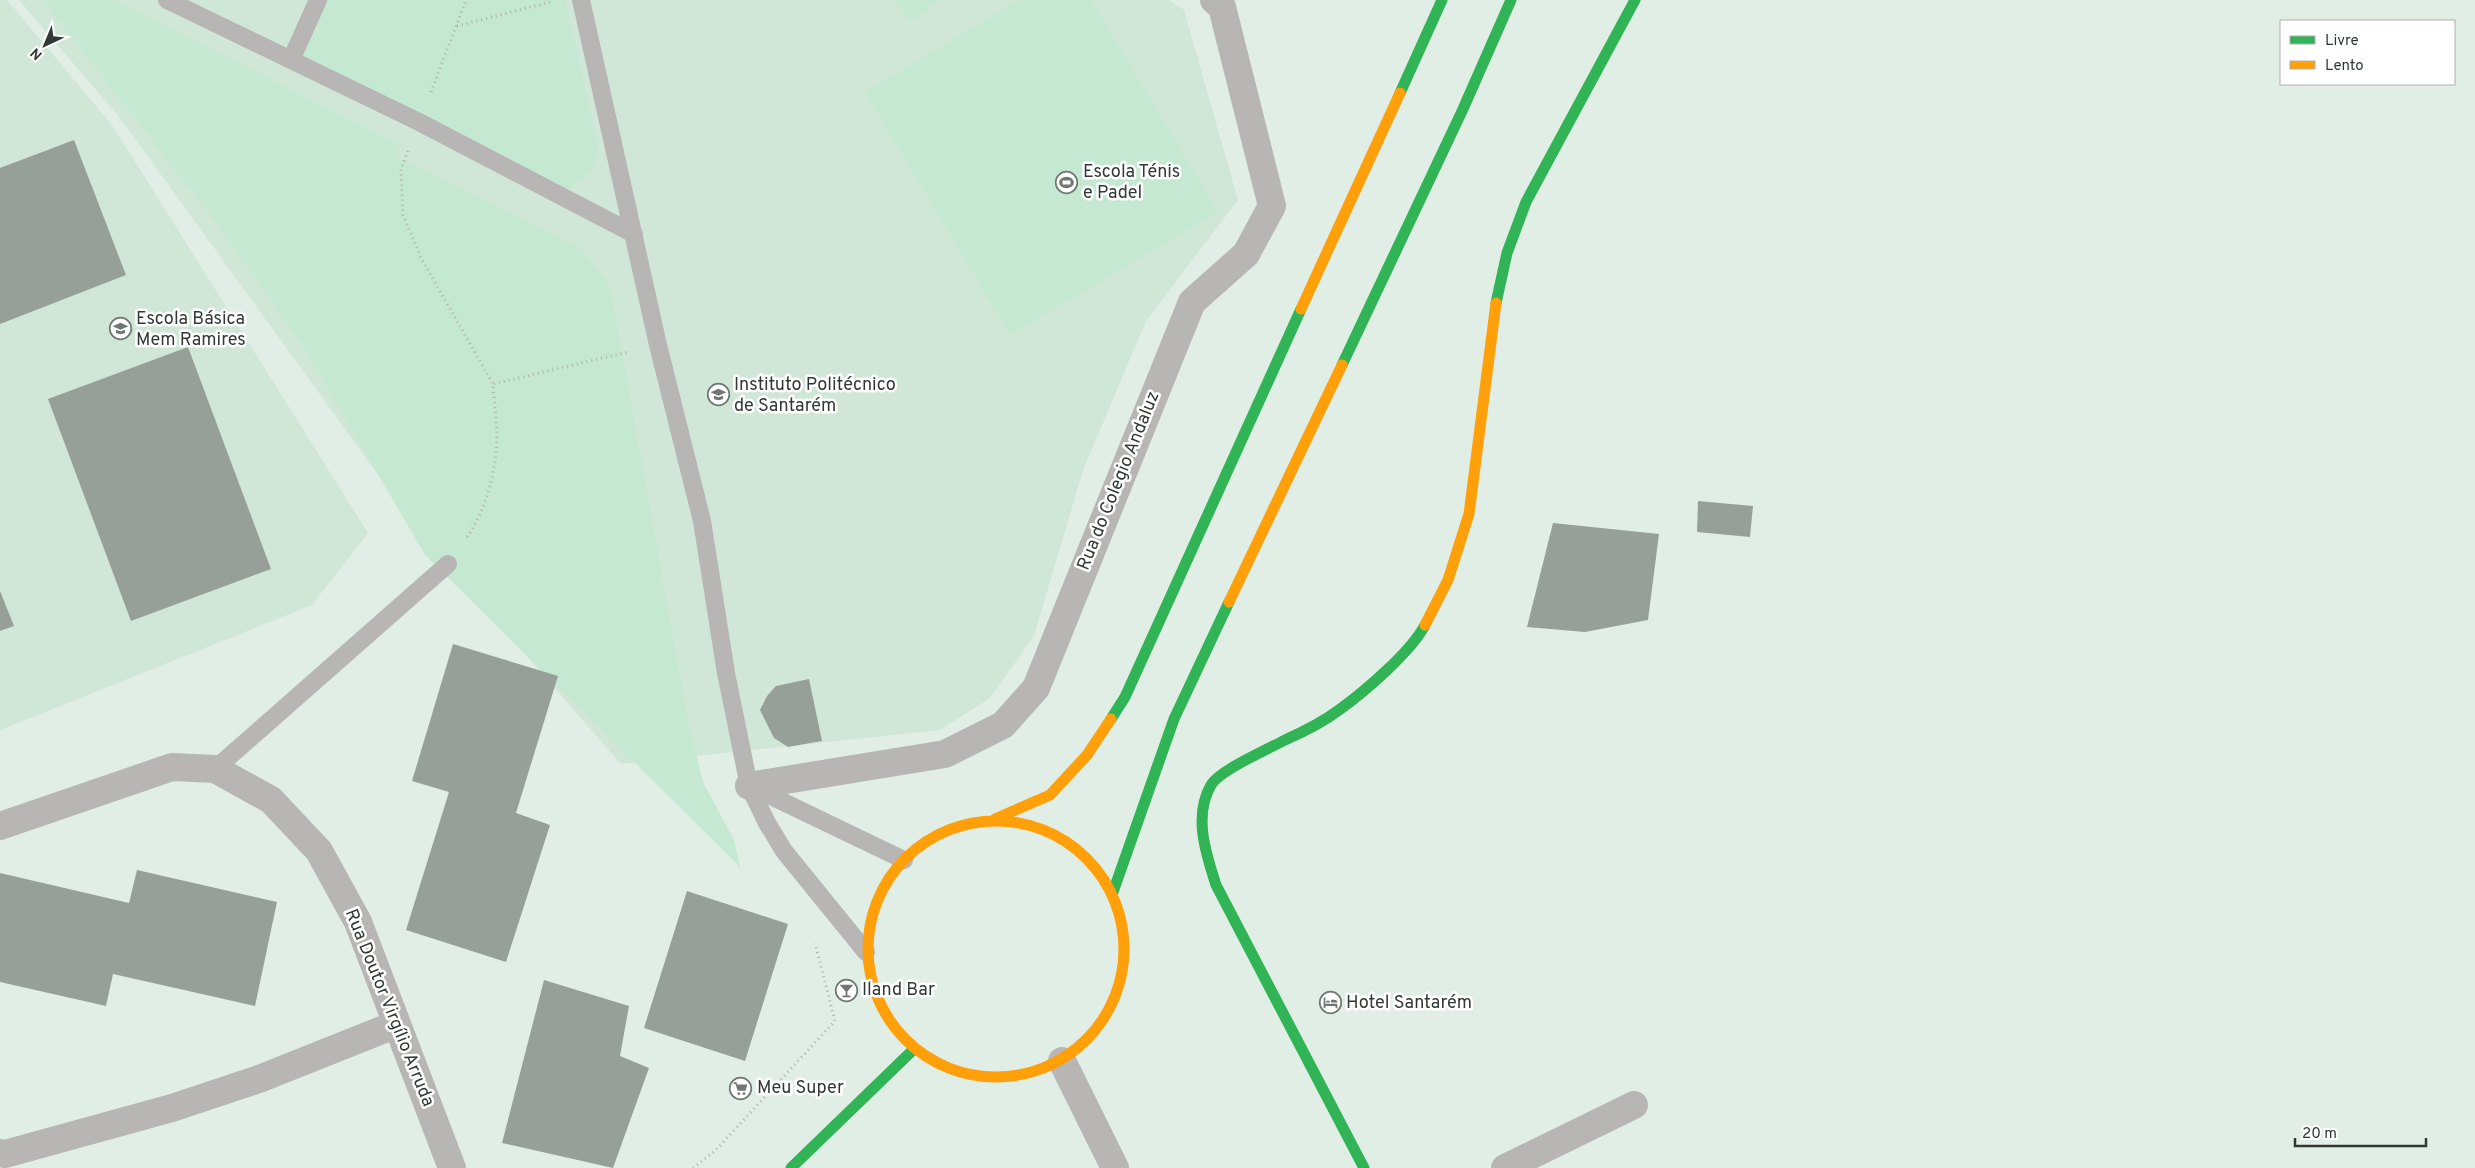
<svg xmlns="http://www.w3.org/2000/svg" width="2475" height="1168" viewBox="0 0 2475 1168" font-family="Overpass,sans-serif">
<rect width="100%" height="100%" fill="#e1eee5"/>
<!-- built -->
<path fill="#d0e6d7" d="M0,0H7L112,125L368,533L312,605L0,730Z
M19,0H1169L1184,10L1238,200L1146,321L1083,470L1034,636L990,698L940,730L621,764L426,541L120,118Z"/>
<!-- green -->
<path fill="#c4e8d1" d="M43,0H114L400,145L397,157L569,242L589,258L610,286L688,721L703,782L734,840L740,867L425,555L304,347L213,218Z
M327,0H565L598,148C596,171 585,177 568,189L300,58Z
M895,0H939L911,22Z
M1019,0H1091L1218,212L1010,335L865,92Z"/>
<!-- building -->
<path fill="#96a099" d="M74,140L126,275L0,324V168Z
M188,347L271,569L131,621L48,399Z
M1698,501L1753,506L1750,537L1697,532Z
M1553,523L1659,534L1648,620L1585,632L1527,627Z
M0,591L14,626L0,631Z
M453,644L558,676L516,813L550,825L506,962L406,930L449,792L412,781Z
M809,679L822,741L788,747L774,738L760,710L767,696L776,686Z
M137,870L277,902L255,1006L113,974L106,1006L0,982V873L129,903Z
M687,891L788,924L745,1061L644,1028Z
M544,980L629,1006L620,1056L649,1068L613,1168L502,1143Z"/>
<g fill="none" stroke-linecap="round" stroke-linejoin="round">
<!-- path -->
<path stroke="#b0b2af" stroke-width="3" stroke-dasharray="1 4" stroke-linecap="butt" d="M457,26L550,2
M431,92L466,0
M408,151L401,169L403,215L421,258L493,384
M467,537C486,510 496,472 497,438C497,420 494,402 493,384L628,352
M693,1168L714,1152L835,1021L815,943"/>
<!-- lane -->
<path stroke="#b7b6b4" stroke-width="18" d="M167,0L419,122L634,234
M581,0L658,345L702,521L726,673L749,786L767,823L784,851L866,952
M291,60L318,0
M215,769L448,564
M750,786L904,860"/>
<!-- street -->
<path stroke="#b7b6b4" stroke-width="28" d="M749,786L945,754L1003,725L1036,688L1192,302L1246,254L1272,206L1222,7L1214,0
M0,826L172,767L215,769L271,800L319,851L358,922L452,1168
M1062,1061L1115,1168
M0,1153L5,1154L172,1108L259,1079L397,1024
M1505,1168L1634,1105"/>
<!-- fast -->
<path stroke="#30b455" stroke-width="11" d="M1400,93L1442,0
M1496,303L1507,253L1526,202L1635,0
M1342,365L1463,109L1511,0
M1111,719L1125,697L1301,309
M1113,892L1174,719L1229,602
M791,1168L914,1049
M1364,1168L1216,885C1206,854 1193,816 1211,785C1220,770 1268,749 1285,740C1303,732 1323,722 1339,710C1364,692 1411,652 1425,625"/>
<!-- slow -->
<path stroke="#ff9f0a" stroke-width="11" d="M1301,309L1400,93
M1229,602L1342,365
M1425,625L1448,580L1469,514L1496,303
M995,819L1050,795L1087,755L1111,719
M868 949a128 128 0 1 1 256 0a128 128 0 1 1-256 0Z"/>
</g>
<!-- icons -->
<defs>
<symbol id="stadium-ring" viewBox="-11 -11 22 22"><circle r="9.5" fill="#fff" stroke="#6f7872" stroke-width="1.5"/><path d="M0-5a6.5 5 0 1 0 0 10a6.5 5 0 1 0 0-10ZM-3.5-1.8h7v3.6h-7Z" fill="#6f7872"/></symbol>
<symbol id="school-ring" viewBox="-11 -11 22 22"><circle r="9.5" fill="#fff" stroke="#6f7872" stroke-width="1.5"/><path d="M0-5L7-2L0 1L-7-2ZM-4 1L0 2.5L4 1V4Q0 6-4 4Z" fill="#6f7872"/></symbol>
<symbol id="university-ring" viewBox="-11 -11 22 22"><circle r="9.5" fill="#fff" stroke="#6f7872" stroke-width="1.5"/><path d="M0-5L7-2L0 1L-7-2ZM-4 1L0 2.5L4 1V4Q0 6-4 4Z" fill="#6f7872"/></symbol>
<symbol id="bar-ring" viewBox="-11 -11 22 22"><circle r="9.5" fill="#fff" stroke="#6f7872" stroke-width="1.5"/><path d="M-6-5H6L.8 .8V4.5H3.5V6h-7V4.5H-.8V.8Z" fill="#6f7872"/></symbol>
<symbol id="hotel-ring" viewBox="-11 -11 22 22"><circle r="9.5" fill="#fff" stroke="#6f7872" stroke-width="1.5"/><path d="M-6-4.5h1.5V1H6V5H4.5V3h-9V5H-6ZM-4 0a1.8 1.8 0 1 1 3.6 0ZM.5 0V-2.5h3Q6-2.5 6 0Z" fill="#6f7872"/></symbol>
<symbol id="supermarket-ring" viewBox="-11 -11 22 22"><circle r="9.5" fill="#fff" stroke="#6f7872" stroke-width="1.5"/><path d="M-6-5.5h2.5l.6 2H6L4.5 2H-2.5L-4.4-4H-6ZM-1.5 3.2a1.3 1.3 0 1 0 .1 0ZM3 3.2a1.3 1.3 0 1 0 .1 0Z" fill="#6f7872"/></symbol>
</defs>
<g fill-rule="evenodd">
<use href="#stadium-ring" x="1054" y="170" width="25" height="25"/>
<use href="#school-ring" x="108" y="316" width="25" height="25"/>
<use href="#university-ring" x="706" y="382" width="25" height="25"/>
<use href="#bar-ring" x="834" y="978" width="25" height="25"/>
<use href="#hotel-ring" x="1318" y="990" width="25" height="25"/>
<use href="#supermarket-ring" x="728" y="1076" width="25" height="25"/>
</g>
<g text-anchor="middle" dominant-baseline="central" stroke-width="5" stroke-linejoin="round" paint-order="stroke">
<!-- poi labels -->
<g font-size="18" fill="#313934" stroke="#fff" text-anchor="start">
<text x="1083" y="172">Escola Ténis<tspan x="1083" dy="21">e Padel</tspan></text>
<text x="136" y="319">Escola Básica<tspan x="136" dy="21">Mem Ramires</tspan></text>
<text x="734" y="385">Instituto Politécnico<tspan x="734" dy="21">de Santarém</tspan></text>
<text x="862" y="990">Iland Bar</text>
<text x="1346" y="1003">Hotel Santarém</text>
<text x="757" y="1088">Meu Super</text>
</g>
<!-- street labels -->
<g font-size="18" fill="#313934" stroke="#fff">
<text transform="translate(1119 481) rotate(-68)">Rua do Colegio Andaluz</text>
<text transform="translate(389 1008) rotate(68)">Rua Doutor Virgílio Arruda</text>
</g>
</g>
<!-- legend -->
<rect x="2280" y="20" width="175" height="65" fill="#ffffff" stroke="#adb0ae"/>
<rect x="2290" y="36" width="25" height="8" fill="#30b455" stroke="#adb0ae"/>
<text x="2325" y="45" font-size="15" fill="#313934">Livre</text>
<rect x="2290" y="61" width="25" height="8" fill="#ff9f0a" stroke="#adb0ae"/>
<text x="2325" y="70" font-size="15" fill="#313934">Lento</text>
<!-- north arrow -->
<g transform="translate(45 45) rotate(224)" stroke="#ffffff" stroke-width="4" paint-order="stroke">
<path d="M0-4L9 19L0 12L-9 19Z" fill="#313934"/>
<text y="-8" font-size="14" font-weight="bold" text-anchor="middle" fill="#313934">N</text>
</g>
<!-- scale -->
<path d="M2295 1138v8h131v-8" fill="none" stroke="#313934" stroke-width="2.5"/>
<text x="2302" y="1138" font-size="15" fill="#313934" stroke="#ffffff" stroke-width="4" paint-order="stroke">20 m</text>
</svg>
